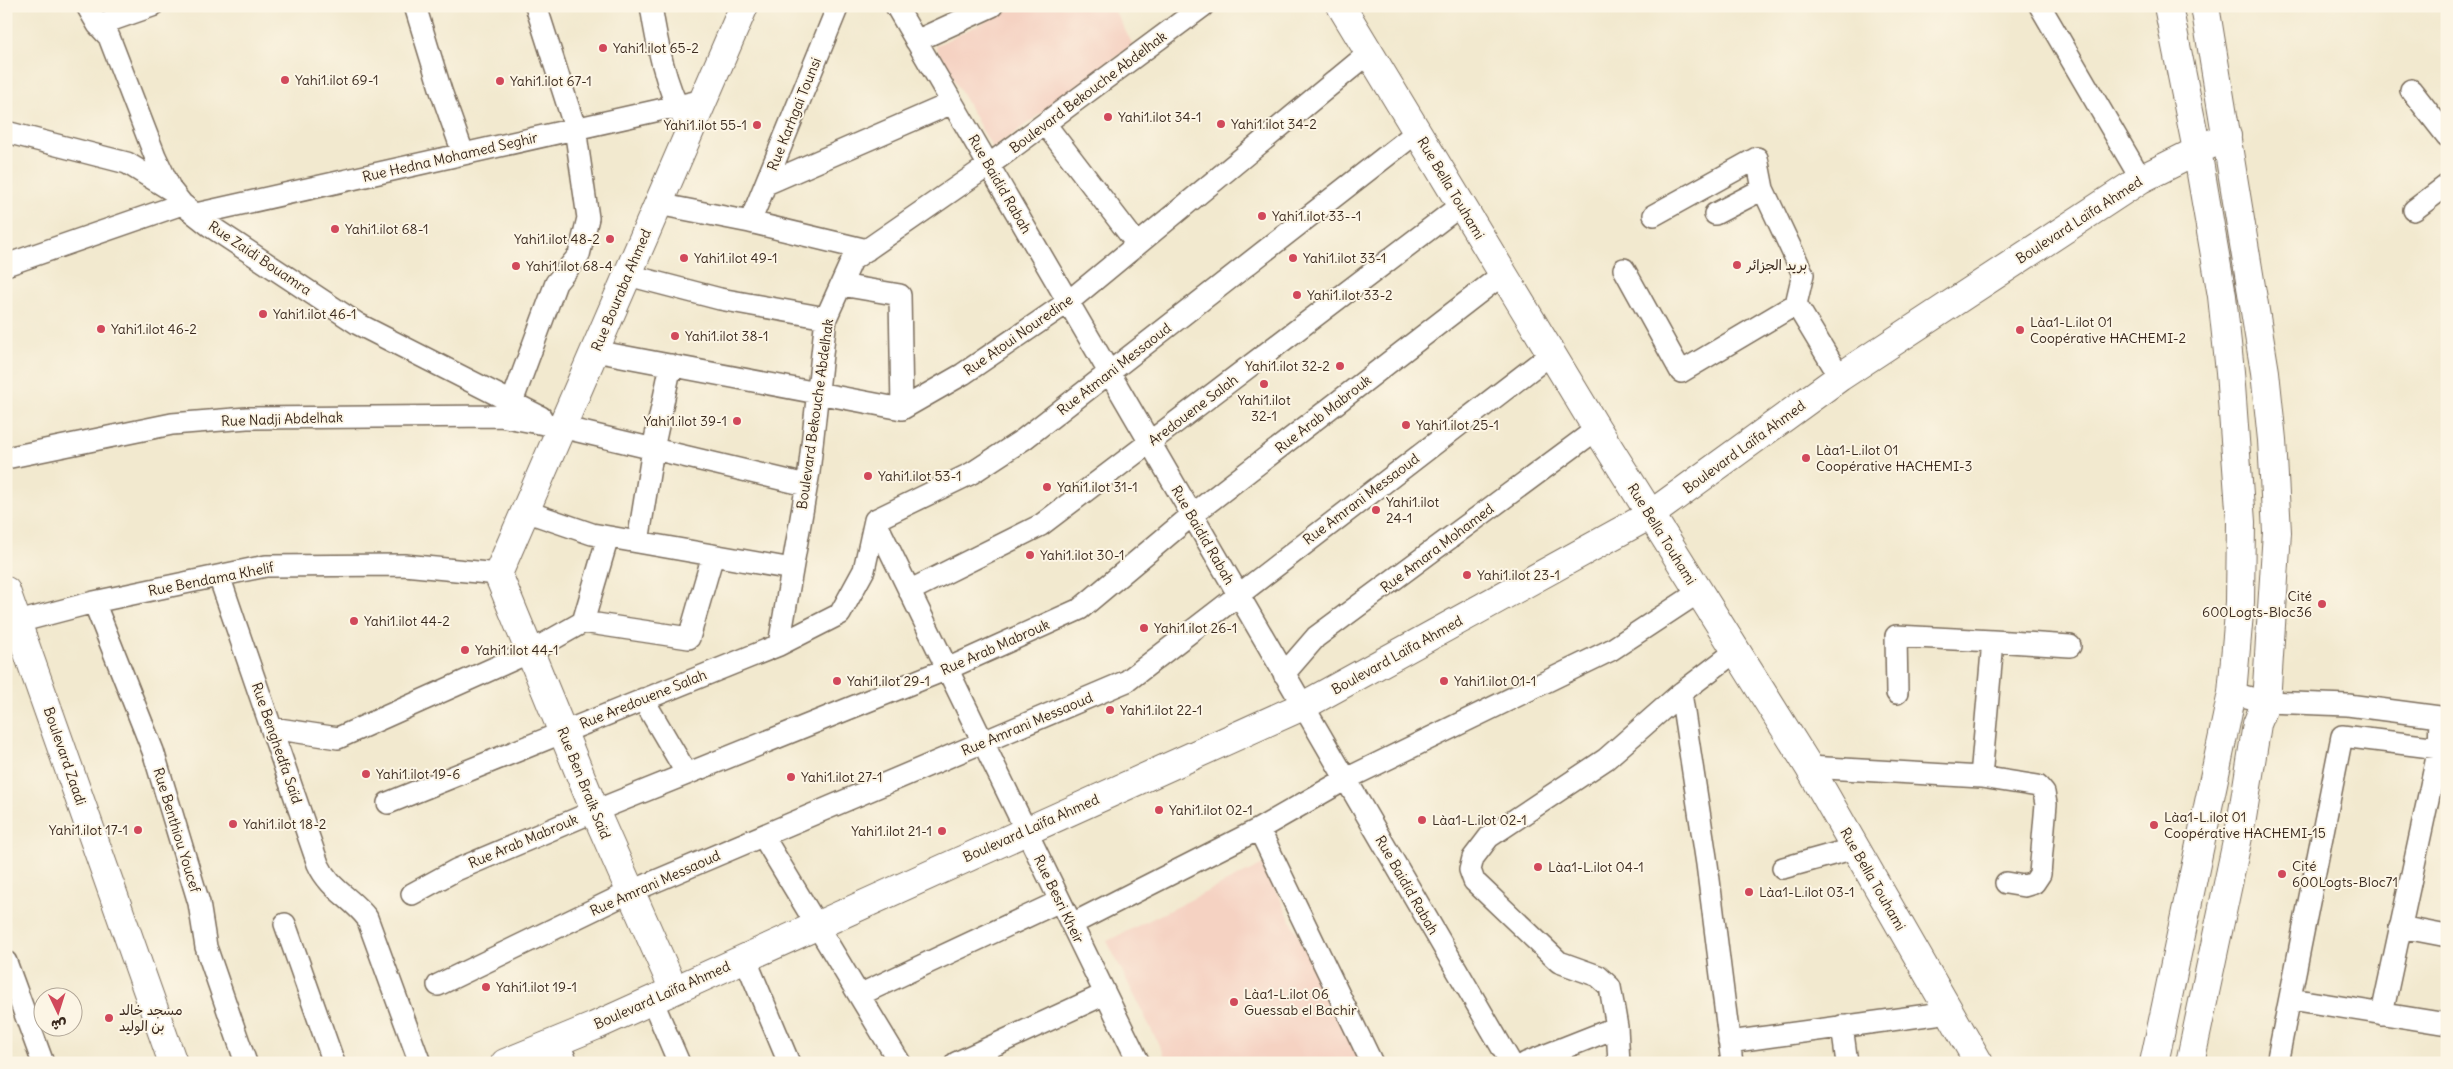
<svg xmlns="http://www.w3.org/2000/svg" width="2453" height="1069" viewBox="0 0 2453 1069" font-family="Delius,'Playpen Sans Arabic',sans-serif">
<rect width="100%" height="100%" fill="#fcf5e5"/>
<filter id="ink" filterUnits="userSpaceOnUse"><feTurbulence type="fractalNoise" baseFrequency=".02" numOctaves="2"/><feDisplacementMap in="SourceGraphic" scale="10" xChannelSelector="R" yChannelSelector="G"/><feConvolveMatrix kernelMatrix="1 2 1 2 8 2 1 2 1" color-interpolation-filters="sRGB"/></filter>
<filter id="wash" filterUnits="userSpaceOnUse"><feTurbulence type="fractalNoise" baseFrequency=".0096" numOctaves="4" result="noise"/><feDisplacementMap in="SourceGraphic" scale="20" xChannelSelector="R" yChannelSelector="G"/><feGaussianBlur stdDeviation="1.12" result="paint"/><feColorMatrix in="noise" values="0 0 0 0 0 0 0 0 0 0 0 0 0 0 0 0 0 1.4 0 .05"/><feComposite in="paint" operator="in"/></filter>
<g filter="url(#wash)">
<rect width="100%" height="100%" fill="#f2e9cf"/>
<!-- built -->
<path fill="#f5d2c2" d="M1017,6H1112L1133,45L993,149L935,46Z
M1263,864L1361,1063H1168L1107,941Z"/>
</g>
<g filter="url(#ink)">
<g fill="none" stroke-linecap="round" stroke-linejoin="round">
<defs>
<path id="street" d="M87,6L98,25L109,37L155,156L171,190L182,204L210,226L358,324L541,417
M415,6L441,91L463,153
M651,6C657,44 665,84 683,118
M896,6L1511,1063
M2040,6L2141,179
M98,25L152,6
M916,41L992,6
M2411,90L2447,136
M1045,124L1137,244
M6,132L127,163L171,190
M766,184L952,103
M658,204L750,222L867,250
M2414,210L2447,185
M196,214L704,100
M1715,214L1763,189
M1654,215L1757,158L1763,189L1803,274L1796,304
M750,222L838,6
M6,265L182,204
M1624,269L1681,372L1796,304L1840,377
M628,275L720,299L826,318
M841,285L900,295L902,409
M595,351L902,409L963,374L1068,302L1369,53
M512,402L556,283L579,255L588,218L575,128L536,6
M6,458L172,424L247,418L500,416L561,427L806,485
M525,511L592,534L792,569
M875,520L1139,1063
M608,537L583,622L689,638L713,555
M638,542L653,449L671,365
M219,576L318,864C329,889 352,898 367,918L420,1063
M909,591L1041,525L1461,205
M94,602L153,751L199,903L206,947L246,1063
M18,622L94,602L266,566L404,565L498,574
M1993,641L2070,646
M779,645L809,472L826,318L852,260L989,165L1203,6
M1284,674L1316,637L1597,429
M1681,693L1707,864L1732,1063
M1897,693L1896,636L1993,641L1981,777
M2232,693L2266,702L2348,705L2447,718
M643,699L687,774
M272,728L338,738L530,652L583,622
M1809,767L1981,777L2038,786L2044,793L2046,804L2040,874L2034,883L2024,886L2006,883
M388,803L779,645L840,614L864,570L875,520L972,473L1024,439L1417,132
M1259,829L1372,1063
M763,836L900,1063
M1783,868L1855,848
M412,894L456,870L595,811L947,669L1080,609L1192,515L1503,274
M285,924L334,1063
M1072,924L1259,829L1346,779L1611,650L1699,592
M2400,927L2447,936
M745,958L789,1063
M6,962L43,1063
M438,985L630,892L1127,681L1551,354
M859,995L1060,901
M2291,999L2447,1024
M652,1000L679,1063
M2382,1014L2439,748L2440,717
M1842,1026L1847,1063
M558,1042L567,1063
M1729,1042L1950,1012
M956,1063L1105,994
M1526,1063L1617,1027
M1619,1063L1617,1027L1610,987L1598,976L1559,962L1474,881L1470,870L1473,858L1489,837L1606,759L1681,693L1736,651
M2277,1063L2342,736L2439,748"/>
<path id="secondary" d="M1341,6L1597,429L1809,767L1979,1063
M6,591L173,1063
M674,990L595,811L498,574L744,6
M505,1063L595,1026L1303,706L1650,515L1840,377L2141,179L2227,136
M2154,1063L2232,693L2240,602L2241,522L2230,372L2222,296L2197,150L2168,6
M2190,1063L2242,818L2257,724L2266,702L2277,532L2272,440L2265,372L2205,6"/>
</defs>
<!-- street casing -->
<use href="#street" stroke="#7b6d5c" stroke-width="24"/>
<!-- secondary casing -->
<use href="#secondary" stroke="#7b6d5c" stroke-width="30"/>
<!-- street -->
<use href="#street" stroke="#fff" stroke-width="21"/>
<!-- secondary -->
<use href="#secondary" stroke="#fff" stroke-width="28"/>
</g>
</g>
<!-- markers -->
<g fill="#d1495b" stroke="#fcf5e5" stroke-width="2">
<circle cx="603" cy="48" r="5"/>
<circle cx="285" cy="80" r="5"/>
<circle cx="500" cy="81" r="5"/>
<circle cx="1108" cy="117" r="5"/>
<circle cx="1221" cy="124" r="5"/>
<circle cx="757" cy="125" r="5"/>
<circle cx="1262" cy="216" r="5"/>
<circle cx="335" cy="229" r="5"/>
<circle cx="610" cy="239" r="5"/>
<circle cx="684" cy="258" r="5"/>
<circle cx="1293" cy="258" r="5"/>
<circle cx="1737" cy="265" r="5"/>
<circle cx="516" cy="266" r="5"/>
<circle cx="1297" cy="295" r="5"/>
<circle cx="263" cy="314" r="5"/>
<circle cx="101" cy="329" r="5"/>
<circle cx="2020" cy="330" r="5"/>
<circle cx="675" cy="336" r="5"/>
<circle cx="1340" cy="366" r="5"/>
<circle cx="1264" cy="384" r="5"/>
<circle cx="737" cy="421" r="5"/>
<circle cx="1406" cy="425" r="5"/>
<circle cx="1806" cy="458" r="5"/>
<circle cx="868" cy="476" r="5"/>
<circle cx="1047" cy="487" r="5"/>
<circle cx="1376" cy="510" r="5"/>
<circle cx="1030" cy="555" r="5"/>
<circle cx="1467" cy="575" r="5"/>
<circle cx="2322" cy="604" r="5"/>
<circle cx="354" cy="621" r="5"/>
<circle cx="1144" cy="628" r="5"/>
<circle cx="465" cy="650" r="5"/>
<circle cx="837" cy="681" r="5"/>
<circle cx="1444" cy="681" r="5"/>
<circle cx="1110" cy="710" r="5"/>
<circle cx="366" cy="774" r="5"/>
<circle cx="791" cy="777" r="5"/>
<circle cx="1159" cy="810" r="5"/>
<circle cx="1422" cy="820" r="5"/>
<circle cx="233" cy="824" r="5"/>
<circle cx="2154" cy="825" r="5"/>
<circle cx="138" cy="830" r="5"/>
<circle cx="942" cy="831" r="5"/>
<circle cx="1538" cy="867" r="5"/>
<circle cx="2282" cy="874" r="5"/>
<circle cx="1749" cy="892" r="5"/>
<circle cx="486" cy="987" r="5"/>
<circle cx="1234" cy="1002" r="5"/>
<circle cx="109" cy="1018" r="5"/>
</g>
<g text-anchor="middle" dominant-baseline="central" stroke-width="4" stroke-linejoin="round" paint-order="stroke">
<!-- poi labels -->
<g font-size="14" fill="#3b2a1e" stroke="#fcf5e5" text-anchor="start">
<text x="613" y="48">Yahi1.ilot 65-2</text>
<text x="295" y="80">Yahi1.ilot 69-1</text>
<text x="510" y="81">Yahi1.ilot 67-1</text>
<text x="1118" y="117">Yahi1.ilot 34-1</text>
<text x="1231" y="124">Yahi1.ilot 34-2</text>
<text x="747" y="125" text-anchor="end">Yahi1.ilot 55-1</text>
<text x="1272" y="216">Yahi1.ilot 33--1</text>
<text x="345" y="229">Yahi1.ilot 68-1</text>
<text x="600" y="239" text-anchor="end">Yahi1.ilot 48-2</text>
<text x="694" y="258">Yahi1.ilot 49-1</text>
<text x="1303" y="258">Yahi1.ilot 33-1</text>
<text x="1747" y="265">بريد الجزائر</text>
<text x="526" y="266">Yahi1.ilot 68-4</text>
<text x="1307" y="295">Yahi1.ilot 33-2</text>
<text x="273" y="314">Yahi1.ilot 46-1</text>
<text x="2030" y="322">Làa1-L.ilot 01<tspan x="2030" dy="16">Coopérative HACHEMI-2</tspan></text>
<text x="111" y="329">Yahi1.ilot 46-2</text>
<text x="685" y="336">Yahi1.ilot 38-1</text>
<text x="1330" y="366" text-anchor="end">Yahi1.ilot 32-2</text>
<text x="1264" y="400" text-anchor="middle">Yahi1.ilot<tspan x="1264" dy="16">32-1</tspan></text>
<text x="727" y="421" text-anchor="end">Yahi1.ilot 39-1</text>
<text x="1416" y="425">Yahi1.ilot 25-1</text>
<text x="1816" y="450">Làa1-L.ilot 01<tspan x="1816" dy="16">Coopérative HACHEMI-3</tspan></text>
<text x="878" y="476">Yahi1.ilot 53-1</text>
<text x="1057" y="487">Yahi1.ilot 31-1</text>
<text x="1386" y="502">Yahi1.ilot<tspan x="1386" dy="16">24-1</tspan></text>
<text x="1040" y="555">Yahi1.ilot 30-1</text>
<text x="1477" y="575">Yahi1.ilot 23-1</text>
<text x="2312" y="596" text-anchor="end">Cité<tspan x="2312" dy="16">600Logts-Bloc36</tspan></text>
<text x="364" y="621">Yahi1.ilot 44-2</text>
<text x="1154" y="628">Yahi1.ilot 26-1</text>
<text x="475" y="650">Yahi1.ilot 44-1</text>
<text x="847" y="681">Yahi1.ilot 29-1</text>
<text x="1454" y="681">Yahi1.ilot 01-1</text>
<text x="1120" y="710">Yahi1.ilot 22-1</text>
<text x="376" y="774">Yahi1.ilot 19-6</text>
<text x="801" y="777">Yahi1.ilot 27-1</text>
<text x="1169" y="810">Yahi1.ilot 02-1</text>
<text x="2164" y="817">Làa1-L.ilot 01<tspan x="2164" dy="16">Coopérative HACHEMI-15</tspan></text>
<text x="1432" y="820">Làa1-L.ilot 02-1</text>
<text x="243" y="824">Yahi1.ilot 18-2</text>
<text x="128" y="830" text-anchor="end">Yahi1.ilot 17-1</text>
<text x="932" y="831" text-anchor="end">Yahi1.ilot 21-1</text>
<text x="2292" y="866">Cité<tspan x="2292" dy="16">600Logts-Bloc71</tspan></text>
<text x="1548" y="867">Làa1-L.ilot 04-1</text>
<text x="1759" y="892">Làa1-L.ilot 03-1</text>
<text x="496" y="987">Yahi1.ilot 19-1</text>
<text x="1244" y="994">Làa1-L.ilot 06<tspan x="1244" dy="16">Guessab el Bachir</tspan></text>
<text x="119" y="1010">مسجد خالد<tspan x="119" dy="16">بن الوليد</tspan></text>
</g>
<!-- street labels -->
<g font-size="14" fill="#3b2a1e" stroke="#fcf5e5">
<text transform="translate(1088 92) rotate(-37)">Boulevard Bekouche Abdelhak</text>
<text transform="translate(794 114) rotate(-68)">Rue Karhgai Tounsi</text>
<text transform="translate(450 157) rotate(-13)">Rue Hedna Mohamed Seghir</text>
<text transform="translate(1000 184) rotate(60)">Rue Baidid Rabah</text>
<text transform="translate(1451 188) rotate(59)">Rue Bella Touhami</text>
<text transform="translate(2079 220) rotate(-33)">Boulevard Laïfa Ahmed</text>
<text transform="translate(260 258) rotate(34)">Rue Zaidi Bouamra</text>
<text transform="translate(621 290) rotate(-67)">Rue Bouraba Ahmed</text>
<text transform="translate(1018 335) rotate(-35)">Rue Atoui Nouredine</text>
<text transform="translate(1114 369) rotate(-38)">Rue Atmani Messaoud</text>
<text transform="translate(1193 410) rotate(-37)">Aredouene Salah</text>
<text transform="translate(815 414) rotate(-82)">Boulevard Bekouche Abdelhak</text>
<text transform="translate(1323 414) rotate(-38)">Rue Arab Mabrouk</text>
<text transform="translate(282 419) rotate(-2)">Rue Nadji Abdelhak</text>
<text transform="translate(1744 447) rotate(-36)">Boulevard Laïfa Ahmed</text>
<text transform="translate(1361 499) rotate(-37)">Rue Amrani Messaoud</text>
<text transform="translate(1662 534) rotate(58)">Rue Bella Touhami</text>
<text transform="translate(1203 535) rotate(60)">Rue Baidid Rabah</text>
<text transform="translate(1437 548) rotate(-37)">Rue Amara Mohamed</text>
<text transform="translate(211 579) rotate(-11)">Rue Bendama Khelif</text>
<text transform="translate(995 647) rotate(-24)">Rue Arab Mabrouk</text>
<text transform="translate(1397 655) rotate(-29)">Boulevard Laïfa Ahmed</text>
<text transform="translate(643 699) rotate(-22)">Rue Aredouene Salah</text>
<text transform="translate(1027 724) rotate(-23)">Rue Amrani Messaoud</text>
<text transform="translate(277 743) rotate(71)">Rue Benghedfa Saïd</text>
<text transform="translate(65 756) rotate(71)">Boulevard Zaadi</text>
<text transform="translate(584 783) rotate(68)">Rue Ben Braik Saïd</text>
<text transform="translate(1031 828) rotate(-24)">Boulevard Laïfa Ahmed</text>
<text transform="translate(177 830) rotate(73)">Rue Benthiou Youcef</text>
<text transform="translate(523 841) rotate(-23)">Rue Arab Mabrouk</text>
<text transform="translate(1873 879) rotate(60)">Rue Bella Touhami</text>
<text transform="translate(655 883) rotate(-24)">Rue Amrani Messaoud</text>
<text transform="translate(1407 885) rotate(60)">Rue Baidid Rabah</text>
<text transform="translate(1059 899) rotate(64)">Rue Besri Kheir</text>
<text transform="translate(662 995) rotate(-24)">Boulevard Laïfa Ahmed</text>
</g>
</g>
<!-- margin -->
<rect width="2453" height="1069" fill="none" stroke="#fcf5e5" stroke-width="25"/>
<!-- north arrow -->
<g transform="translate(58 1012) rotate(176)"><circle r="24" fill="#fcf5e5" stroke="#afa495"/>
<path d="M0-4L9 19L0 12L-9 19Z" fill="#d1495b"/>
<text y="-8" font-size="14" font-weight="bold" text-anchor="middle" fill="#3b2a1e">ش</text>
</g>
</svg>
